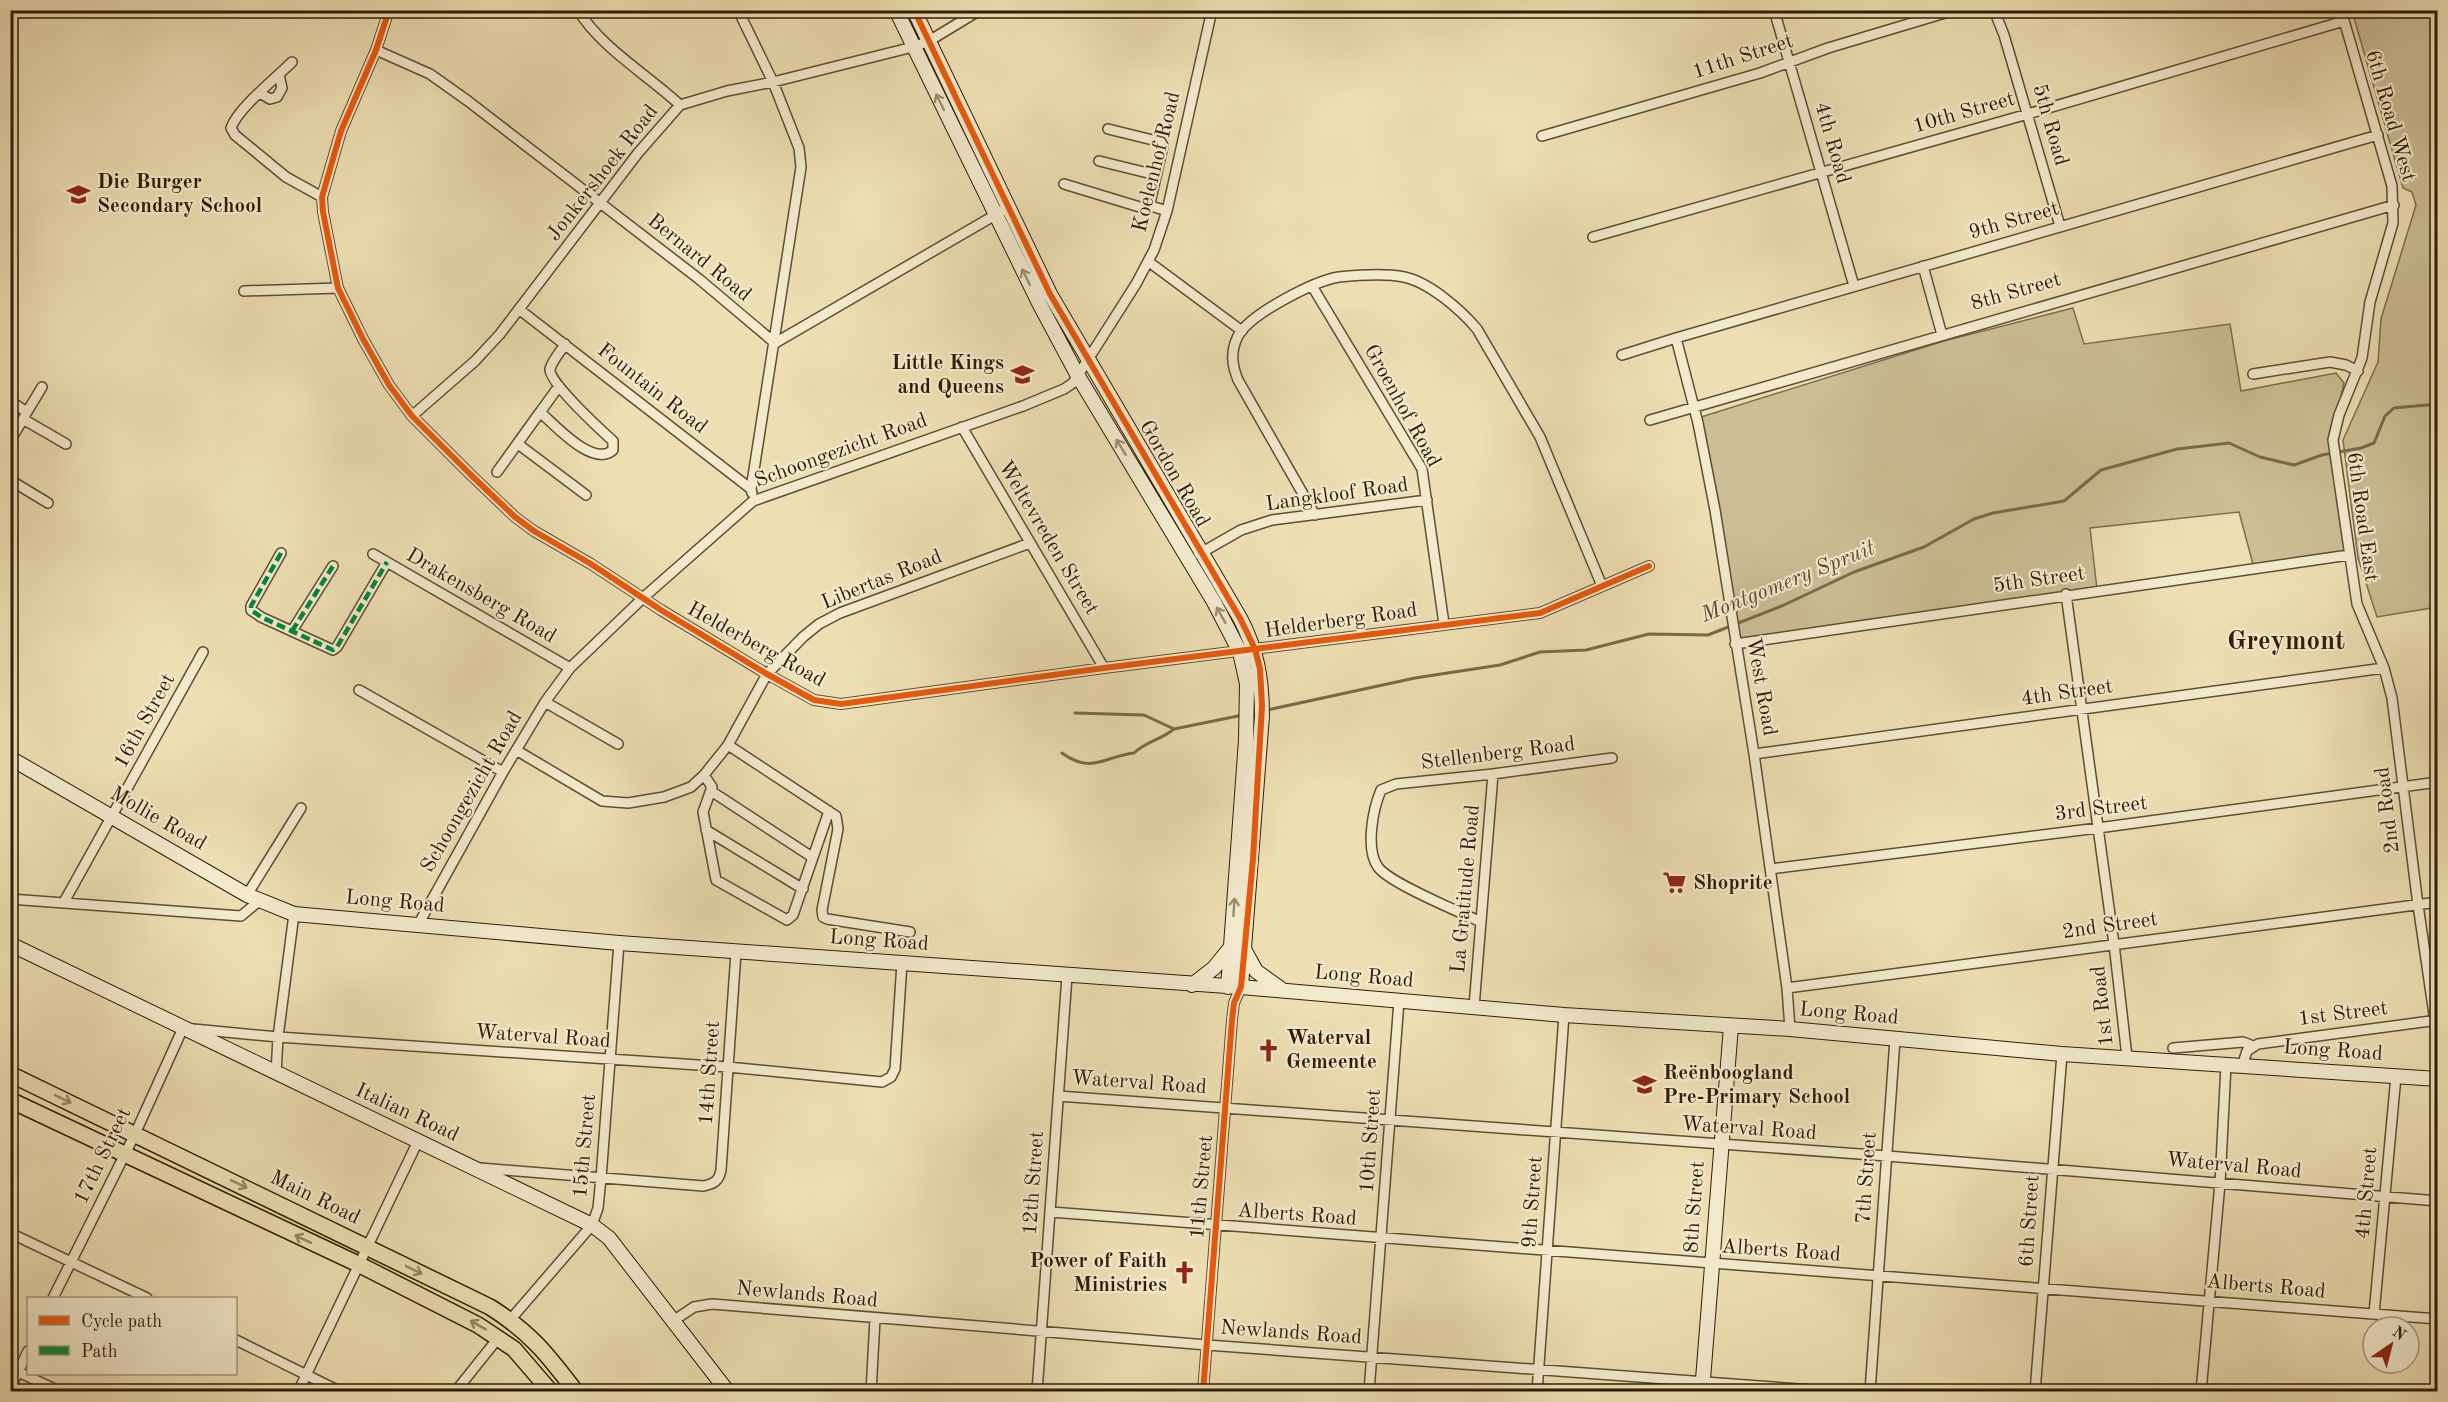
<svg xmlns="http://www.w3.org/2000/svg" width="2448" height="1402" viewBox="0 0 2448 1402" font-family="'Old Standard TT',serif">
<rect width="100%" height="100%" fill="#eddfb3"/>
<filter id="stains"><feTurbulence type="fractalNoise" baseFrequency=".00333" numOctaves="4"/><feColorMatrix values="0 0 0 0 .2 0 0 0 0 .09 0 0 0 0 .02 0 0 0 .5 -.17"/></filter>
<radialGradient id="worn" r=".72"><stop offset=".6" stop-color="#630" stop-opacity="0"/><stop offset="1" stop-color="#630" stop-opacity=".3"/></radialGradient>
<!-- green -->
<path fill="#ccbe95" stroke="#7c6e4c" stroke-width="1.5" d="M2352,11H2438L2437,607L2377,617L2358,558L2343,440L2378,362L2381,319L2416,205L2412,192L2403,188Z
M2073,308L2084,344L2230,324L2241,391L2336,373L2344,383L2331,439L2346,556L2254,568L2239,512L2090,528L2097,589L1737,641L1701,417L1944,341Z"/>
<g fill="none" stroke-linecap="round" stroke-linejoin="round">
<!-- stream -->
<path stroke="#796a4a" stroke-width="3" d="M1267,710L1415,678L1500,665L1540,652L1586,650L1649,634L1708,635L1784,605L1854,572L1924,547L1974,519L1993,513L2064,501L2101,470L2177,449L2229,443L2260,457L2294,465L2322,455L2361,448L2374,443L2385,416L2394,408L2438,404
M1075,713L1144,715L1174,729L1243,715
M1062,753C1092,775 1105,756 1134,753C1146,741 1161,740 1174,729"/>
<defs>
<path id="street" d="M389,10L376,50L341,131L322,197L323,212L338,288L363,339L389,385L412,416L470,474L515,517L534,531L591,564L661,610L767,674L814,700L841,704L1104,668L1540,613L1649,566
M578,10C601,48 648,75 680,105
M738,10L773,82L799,148L801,167L751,489
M1368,10H1373
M1774,10L1854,286
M1994,10L2004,35L2060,226
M2341,10L2392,186L2393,223L2370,302L2362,358L2339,415L2333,440L2357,604L2384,668L2392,698L2418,905L2435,1021
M376,50L430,74L468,101L699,279L775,343L1009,207
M292,62C276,78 238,108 231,128L235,135L286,177L322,197
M260,93L270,99L277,97L282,88L279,75
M1108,129L1161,142L1163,146L1150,203L1151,206L1167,211
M1542,136L1760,73L1828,48L1955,10
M1099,161L1156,175
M1064,184L1143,208L1151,206
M1593,237L2028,114L2344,21
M1149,262L1242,331
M1923,266L1942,335
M1312,286L1422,469L1444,624
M244,291L338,288
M520,310L751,489L752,493
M1622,355L1676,338
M2253,374L2330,362L2346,365L2358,371
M559,386L497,472L540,412C555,425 593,468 613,450V441C602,431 548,382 550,369C552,361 561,351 565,344
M10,401L27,412L42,387
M412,416L475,361L500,334L638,153L680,105L727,91L773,82L913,47L929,41L980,10
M23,419L66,444
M1650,420L2394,205
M962,427L1104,668
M10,441L25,416
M518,444L586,495
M10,480L48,503
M1315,515L1238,380C1232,365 1230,352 1238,336C1250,314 1314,281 1339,277C1359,275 1384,273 1404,277C1429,282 1461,310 1477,329L1540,437L1602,586
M281,553L251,606V610L261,617L333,650L337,647L387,562
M373,554L570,668
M1199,554L1241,530L1272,520L1427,500
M2066,594L2114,944L2127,1057
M292,631L333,566
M1735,644L2349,555
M359,690L503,772
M545,702L618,744
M728,745L836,816L838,829L822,910L823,917L827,919L910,932
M516,750L602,801L628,803L664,797L691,787L704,775L728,745L767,674L803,637L819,624L840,613L1030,543
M1754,754L2384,668
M704,775L712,787L703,812L716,880L787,920L793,915L829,811
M711,791L812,857
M706,830L803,889
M1770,869L2098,828L2438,782
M247,895L301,808
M10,899L241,916L259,901
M64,902L203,652
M1481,922C1460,912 1389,883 1378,867C1365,849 1373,809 1381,790L1396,784L1493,774L1612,758
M418,925L503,772L545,702L570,668L644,597L753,501L1023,406L1064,389L1073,383L1136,284L1154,250L1167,211L1212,10
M1787,988L2438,902
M1474,1007L1493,774
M1790,1029L1787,988L1754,754L1715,510L1698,423L1676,338L2378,135
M2173,1048L2243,1042L2253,1046
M2242,1066L2247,1051L2258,1044L2438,1020
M276,1074L278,1037L294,914
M1058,1096L1887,1156L2438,1201
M480,1168L703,1186C714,1184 719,1181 721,1170L736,952
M1051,1212L2438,1319
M10,1233L147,1298
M53,1298L135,1134L183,1028L278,1037L728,1067L882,1082L891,1077L895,1069L902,963
M2374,1314L2396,1076
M510,1320L592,1225L598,1208L601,1178L619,943
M673,1321L694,1307L712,1304L1207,1345L1840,1392
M236,1340L341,1392
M10,1368L61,1392
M10,1389L28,1351
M298,1392L418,1141
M455,1392L499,1337
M871,1392L875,1319
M1037,1392L1067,976
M1203,1392L1232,1020L1234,1003L1241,987
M1369,1392L1399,1001
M1537,1392L1564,1015
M1870,1392L1895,1039
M2035,1392L2062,1054
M2201,1392L2220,1183L2226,1065"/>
<path id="secondary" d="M896,10L1039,303L1078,376L1214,602L1240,652L1247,684L1246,740L1228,987
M914,10L1050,294L1240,618C1257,650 1262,679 1262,716L1241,987
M10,758L247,895L294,914L619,943L1241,987L1564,1015L1790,1029L2062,1054L2438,1079
M10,944L592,1225L609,1238L728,1392
M1244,949L1256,971L1281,989
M1192,985L1214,968L1231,947
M1702,1392L1731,1026"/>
<path id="primary" d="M10,1074L490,1307C530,1332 548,1355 576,1392
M10,1100L360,1265L478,1325L514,1349L551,1392"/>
</defs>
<!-- street casing -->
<use href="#street" stroke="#5d4e30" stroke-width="12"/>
<!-- secondary casing -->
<use href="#secondary" stroke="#2d1d04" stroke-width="16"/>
<!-- primary casing -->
<use href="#primary" stroke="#2d1d04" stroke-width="18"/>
<!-- street -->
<use href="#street" stroke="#f3eace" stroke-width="9"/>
<!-- secondary -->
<use href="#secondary" stroke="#f3eace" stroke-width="14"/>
<!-- primary -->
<use href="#primary" stroke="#eddfb3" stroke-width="15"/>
<!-- quiet -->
<path stroke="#00873e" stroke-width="4.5" stroke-dasharray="9 4.5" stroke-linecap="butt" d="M281,553L251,606V610L261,617L333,650L337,647L387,562
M292,631L333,566"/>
<defs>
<path id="cycleway" d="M389,10L376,50L341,131L322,197L323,212L338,288L363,339L389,385L412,416L470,474L515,517L534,531L591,564L661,610L767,674L814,700L841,704L1104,668L1540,613L1649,566
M914,10L1050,294L1241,620L1255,649L1260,669L1262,706L1253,859L1241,987L1234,1003L1232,1020L1203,1392"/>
</defs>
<!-- cycleway casing -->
<use href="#cycleway" stroke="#f3eace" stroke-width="10"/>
<!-- cycleway -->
<use href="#cycleway" stroke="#e8590c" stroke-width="6"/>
</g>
<!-- one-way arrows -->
<defs><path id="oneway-shaft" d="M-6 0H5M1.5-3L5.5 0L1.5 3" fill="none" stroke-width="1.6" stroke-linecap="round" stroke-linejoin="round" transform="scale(1.5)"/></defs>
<g stroke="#9a8e73">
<use href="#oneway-shaft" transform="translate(940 102) rotate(-116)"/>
<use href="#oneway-shaft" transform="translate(1026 277) rotate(-116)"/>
<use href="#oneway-shaft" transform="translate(1121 447) rotate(-121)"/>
<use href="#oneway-shaft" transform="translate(1221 615) rotate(-119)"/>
<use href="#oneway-shaft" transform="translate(1234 907) rotate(-86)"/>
</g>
<g stroke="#978864">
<use href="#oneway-shaft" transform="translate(63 1099) rotate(26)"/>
<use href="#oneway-shaft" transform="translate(239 1184) rotate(26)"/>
<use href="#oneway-shaft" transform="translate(303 1239) rotate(-155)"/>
<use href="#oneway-shaft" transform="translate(414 1270) rotate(26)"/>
<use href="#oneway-shaft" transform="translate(478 1325) rotate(-151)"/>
</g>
<!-- icons -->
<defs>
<symbol id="school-bare" viewBox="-9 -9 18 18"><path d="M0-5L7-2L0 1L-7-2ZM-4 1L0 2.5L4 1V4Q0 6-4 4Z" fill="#8f2418" stroke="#f3eace" stroke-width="2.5" paint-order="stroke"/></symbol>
<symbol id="supermarket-bare" viewBox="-9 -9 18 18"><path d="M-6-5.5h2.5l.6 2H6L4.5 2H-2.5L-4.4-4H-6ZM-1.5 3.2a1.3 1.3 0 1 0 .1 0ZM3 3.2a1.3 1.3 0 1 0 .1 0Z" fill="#8f2418" stroke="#f3eace" stroke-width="2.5" paint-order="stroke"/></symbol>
<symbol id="church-bare" viewBox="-9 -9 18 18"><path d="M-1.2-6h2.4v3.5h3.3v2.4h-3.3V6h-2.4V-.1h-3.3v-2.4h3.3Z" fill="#8f2418" stroke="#f3eace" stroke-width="2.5" paint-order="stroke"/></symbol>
</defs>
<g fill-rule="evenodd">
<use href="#school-bare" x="62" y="178" width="33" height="33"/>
<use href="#school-bare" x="1006" y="358" width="33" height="33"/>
<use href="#supermarket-bare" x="1658" y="866" width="33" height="33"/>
<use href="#church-bare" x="1252" y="1034" width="33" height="33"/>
<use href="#school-bare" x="1628" y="1068" width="33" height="33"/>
<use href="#church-bare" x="1168" y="1256" width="33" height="33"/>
</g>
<g text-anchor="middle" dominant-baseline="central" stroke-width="4.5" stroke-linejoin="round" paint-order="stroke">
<!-- street labels -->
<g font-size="21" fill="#2d1d04" stroke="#f3eace">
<text transform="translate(1743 57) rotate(-18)">11th Street</text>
<text transform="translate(1964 113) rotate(-16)">10th Street</text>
<text transform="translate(2390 116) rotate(74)">6th Road West</text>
<text transform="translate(2050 125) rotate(74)">5th Road</text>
<text transform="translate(1832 143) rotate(74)">4th Road</text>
<text transform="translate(1157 162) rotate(-76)">Koelenhof Road</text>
<text transform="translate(603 173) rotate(-52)">Jonkershoek Road</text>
<text transform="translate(2014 221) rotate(-16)">9th Street</text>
<text transform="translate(699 258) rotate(39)">Bernard Road</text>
<text transform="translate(2016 292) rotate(-16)">8th Street</text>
<text transform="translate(652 389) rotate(38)">Fountain Road</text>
<text transform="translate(1402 406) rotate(61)">Groenhof Road</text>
<text transform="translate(841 451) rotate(-20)">Schoongezicht Road</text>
<text transform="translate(1174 474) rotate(60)">Gordon Road</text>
<text transform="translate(1337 495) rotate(-8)">Langkloof Road</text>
<text transform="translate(2362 517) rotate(82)">6th Road East</text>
<text transform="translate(1048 538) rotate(59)">Weltevreden Street</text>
<text transform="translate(882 580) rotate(-22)">Libertas Road</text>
<text transform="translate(2039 580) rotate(-8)">5th Street</text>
<text transform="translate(481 596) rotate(30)">Drakensberg Road</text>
<text transform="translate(1341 621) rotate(-8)">Helderberg Road</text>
<text transform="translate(756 645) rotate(29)">Helderberg Road</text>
<text transform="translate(1761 687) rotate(80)">West Road</text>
<text transform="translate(2067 693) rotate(-8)">4th Street</text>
<text transform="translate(145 721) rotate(-61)">16th Street</text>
<text transform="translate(1498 754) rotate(-7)">Stellenberg Road</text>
<text transform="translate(472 792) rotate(-60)">Schoongezicht Road</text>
<text transform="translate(2101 809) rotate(-7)">3rd Street</text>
<text transform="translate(2388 810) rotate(-97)">2nd Road</text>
<text transform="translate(158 819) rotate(30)">Mollie Road</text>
<text transform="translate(1466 889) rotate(-85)">La Gratitude Road</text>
<text transform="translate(395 902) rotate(5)">Long Road</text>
<text transform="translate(2110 926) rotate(-8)">2nd Street</text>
<text transform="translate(879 941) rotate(4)">Long Road</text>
<text transform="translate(1364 977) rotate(5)">Long Road</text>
<text transform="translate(2103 1006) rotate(-96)">1st Road</text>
<text transform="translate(1849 1014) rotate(5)">Long Road</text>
<text transform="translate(2343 1014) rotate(-7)">1st Street</text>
<text transform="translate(543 1037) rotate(4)">Waterval Road</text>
<text transform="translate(2333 1051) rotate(4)">Long Road</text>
<text transform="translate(710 1073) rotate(-86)">14th Street</text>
<text transform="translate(1139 1083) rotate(4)">Waterval Road</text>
<text transform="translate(407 1113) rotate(25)">Italian Road</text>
<text transform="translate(1749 1129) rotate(4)">Waterval Road</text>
<text transform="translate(1371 1141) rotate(-86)">10th Street</text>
<text transform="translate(585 1146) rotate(-85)">15th Street</text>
<text transform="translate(103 1156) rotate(-64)">17th Street</text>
<text transform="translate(2234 1166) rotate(5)">Waterval Road</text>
<text transform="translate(1867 1178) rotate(-86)">7th Street</text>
<text transform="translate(1034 1183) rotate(-86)">12th Street</text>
<text transform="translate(1202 1187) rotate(-85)">11th Street</text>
<text transform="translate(2367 1193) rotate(-85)">4th Street</text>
<text transform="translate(315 1198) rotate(26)">Main Road</text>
<text transform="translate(1533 1202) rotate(-86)">9th Street</text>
<text transform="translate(1695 1207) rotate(-86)">8th Street</text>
<text transform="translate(1297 1215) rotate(4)">Alberts Road</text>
<text transform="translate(2030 1221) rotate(-86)">6th Street</text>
<text transform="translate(1781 1251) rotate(4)">Alberts Road</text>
<text transform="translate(2266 1287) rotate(5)">Alberts Road</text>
<text transform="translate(807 1295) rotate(5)">Newlands Road</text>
<text transform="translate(1291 1333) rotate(4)">Newlands Road</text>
</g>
<!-- poi labels -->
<g font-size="21" font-weight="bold" fill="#2d1d04" stroke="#f3eace" text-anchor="start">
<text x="97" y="182">Die Burger<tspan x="97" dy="24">Secondary School</tspan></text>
<text x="1004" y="363" text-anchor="end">Little Kings<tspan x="1004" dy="24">and Queens</tspan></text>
<text x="1693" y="883">Shoprite</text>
<text x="1286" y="1038">Waterval<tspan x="1286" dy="24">Gemeente</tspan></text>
<text x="1663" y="1073">Reënboogland<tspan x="1663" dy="24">Pre-Primary School</tspan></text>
<text x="1167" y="1261" text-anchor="end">Power of Faith<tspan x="1167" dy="24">Ministries</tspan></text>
</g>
<!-- water labels -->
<g font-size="22" font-style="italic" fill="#594a2d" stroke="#f3eace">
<text transform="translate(1788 582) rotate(-22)">Montgomery Spruit</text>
</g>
<!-- district labels -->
<g font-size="27" font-weight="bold" fill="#2d1d04" stroke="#f3eace">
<text x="2286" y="641">Greymont</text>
</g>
</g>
<!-- margin -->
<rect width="2448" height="1402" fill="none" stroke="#eddfb3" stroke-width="36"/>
<rect x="12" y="12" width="2424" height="1378" fill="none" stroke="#2d1d04" stroke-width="3"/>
<rect x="18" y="18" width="2412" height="1366" fill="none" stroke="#2d1d04" stroke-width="1.5"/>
<!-- legend -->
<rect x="27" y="1297" width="210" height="78" fill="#f3eace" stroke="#a4987d" stroke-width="1.5"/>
<rect x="39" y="1316" width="30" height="9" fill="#e8590c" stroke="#a4987d" stroke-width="1.5"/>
<text x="81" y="1327" font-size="18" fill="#2d1d04">Cycle path</text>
<rect x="39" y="1346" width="30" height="9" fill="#00873e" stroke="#a4987d" stroke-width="1.5"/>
<text x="81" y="1357" font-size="18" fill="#2d1d04">Path</text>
<!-- north arrow -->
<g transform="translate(2391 1345) rotate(35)"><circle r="28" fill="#f3eace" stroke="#a4987d" stroke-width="1.5"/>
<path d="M0-4.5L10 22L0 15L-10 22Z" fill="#8f2418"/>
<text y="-9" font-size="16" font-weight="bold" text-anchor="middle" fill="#2d1d04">N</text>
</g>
<rect width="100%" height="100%" filter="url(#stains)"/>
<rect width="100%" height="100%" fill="url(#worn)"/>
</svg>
